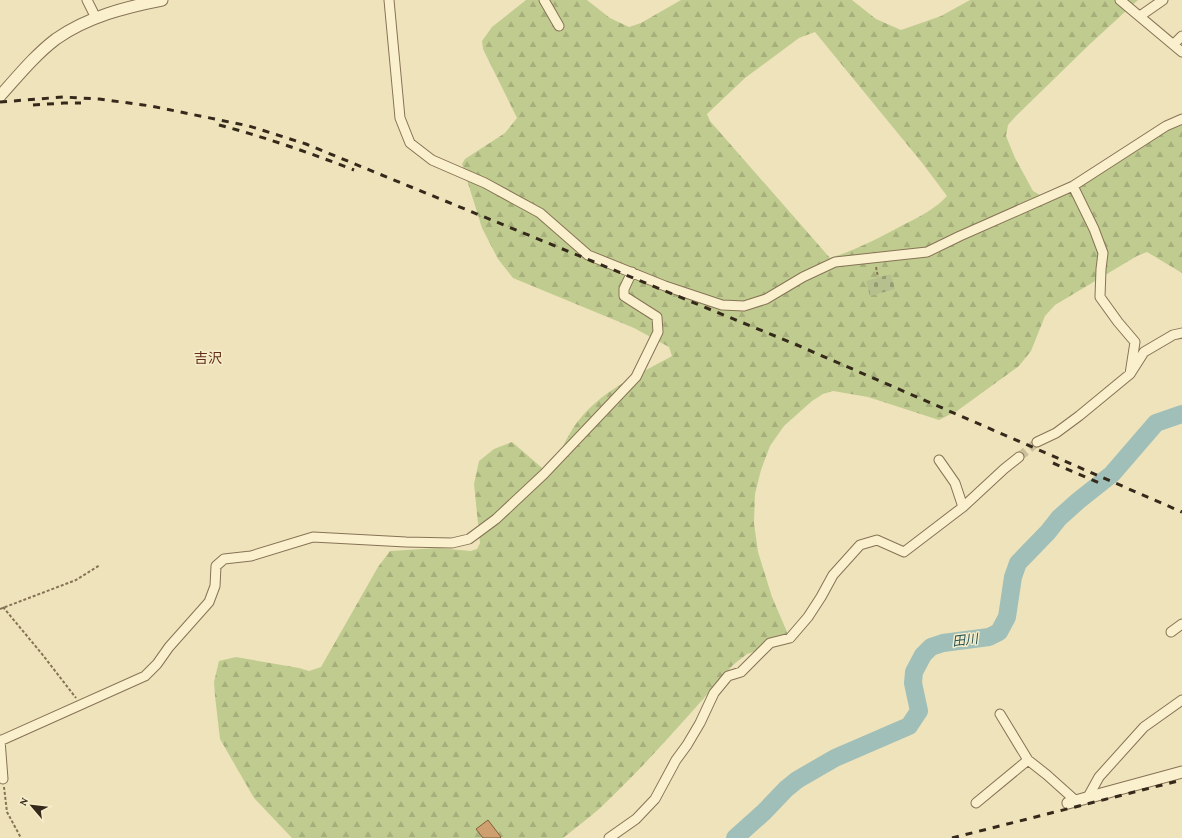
<svg xmlns="http://www.w3.org/2000/svg" width="1182" height="838" viewBox="0 0 1182 838" font-family="'Crimson Pro','Noto Sans JP',serif">
<defs>
<pattern id="forest-firs" width="22" height="20" patternUnits="userSpaceOnUse"><rect width="22" height="20" fill="#c0cc8f"/><path d="M5 1l3.5 6h-7zM16 11l3.5 6h-7z" fill="#a6af7b"/></pattern>
<pattern id="cemetery-stones" width="16" height="16" patternUnits="userSpaceOnUse"><rect width="16" height="16" fill="#b6c08f"/><path d="M2 7V4a2 2 0 0 1 4 0v3zM10 15v-3a2 2 0 0 1 4 0v3z" fill="#959c74"/></pattern>
</defs>
<rect width="100%" height="100%" fill="#efe3bb"/>
<!-- forest -->
<path fill="url(#forest-firs)" fill-rule="evenodd" d="M526,0H587L610,18L629,27L641,23L681,0H852L876,19L901,30L941,16L970,0H1138L1090,44L1016,116L1008,125L1006,136L1015,158L1033,191L1042,196L1068,186L1168,127L1182,123V273L1147,252L1137,256L1055,305L1045,316L1031,351L1019,366L957,411L939,420L868,397L833,391L823,394L812,401L784,426L770,446L761,470L755,494L754,523L758,552L772,597L787,632V641L747,654L733,665C690,714 647,764 599,809C588,819 575,828 563,838H292L254,798L220,739L215,696L214,682L219,661L236,657L299,668L309,671L321,667L378,567L390,551L438,548L471,551L477,549L480,543L474,484L479,461L494,449L512,442L548,473L553,471C558,459 562,446 569,435C591,395 634,377 672,356L669,347L634,328L513,278L498,259L482,228L462,164L465,159L505,133L517,118L483,49L482,41L492,27ZM815,32L923,164L947,196C935,209 919,217 903,225C879,238 856,250 830,258L710,121L707,114L745,78L799,38Z"/>
<!-- cemetery -->
<path fill="url(#cemetery-stones)" d="M891,274L895,289L870,296L866,281Z"/>
<g fill="none" stroke-linecap="round" stroke-linejoin="round">
<!-- river -->
<path stroke="#9fbfb8" stroke-width="18" d="M735,838L764,812L786,789L797,780L835,758L909,726L919,711L913,683L914,672L923,655L931,647L943,643L989,637L999,632L1007,617L1013,577L1018,563L1048,532L1059,518L1078,501L1112,474L1156,423L1182,414"/>
</g>
<!-- building -->
<path fill="#ce9f6f" stroke="#855e3a" d="M488,820L501,837L500,838H483L476,829Z"/>
<g fill="none" stroke-linecap="round" stroke-linejoin="round">
<!-- minor-tunnel -->
<path stroke="#cabe9b" stroke-width="9" stroke-dasharray="9 4.5" stroke-linecap="butt" d="M1019,457L1037,442"/>
<defs>
<path id="minor" d="M87,0L96,18
M389,0L400,118L410,143L432,160L485,183L540,213L588,255L665,286L722,305L744,306L766,299L803,277L835,262L927,252L960,236L1073,186L1166,126L1182,119
M544,0L559,26
M1120,0L1182,52
M1140,16L1163,0
M1174,44L1182,36
M1073,186L1094,229L1103,253L1101,269L1100,297L1118,322L1135,342L1130,374
M1037,442L1056,433L1079,416L1130,374L1144,352L1173,335L1182,333
M939,460L955,483L963,507
M1171,632L1182,624
M1000,714L1028,760
M0,740L3,779
M0,741L145,676L157,664L169,647L209,602L215,586L216,566L224,559L251,556L313,537L406,542L452,543L469,539L496,519L544,474L636,377L658,332L657,317L624,296V289L632,272
M1088,797L1099,777L1144,727L1182,700
M976,803L1028,760L1047,775L1076,801
M609,838L636,819L655,799L676,760L687,745L700,723L714,693L728,676L741,672L770,643L790,638L808,617L821,597L833,575L860,545L877,540L904,552L963,507L1004,469L1019,457"/>
<path id="tertiary" d="M0,96C18,76 35,55 56,39C87,17 126,7 162,0
M1068,803L1182,772"/>
</defs>
<!-- minor casing -->
<use href="#minor" stroke="#867355" stroke-width="11"/>
<!-- tertiary casing -->
<use href="#tertiary" stroke="#867355" stroke-width="13"/>
<!-- path -->
<path stroke="#867355" stroke-width="2" stroke-dasharray="3 2" stroke-linecap="butt" d="M876,267L878,277
M3,607L42,654L76,698
M0,609L76,580L100,565
M4,787L7,812L21,838"/>
<!-- minor -->
<use href="#minor" stroke="#faf0ce" stroke-width="9"/>
<!-- tertiary -->
<use href="#tertiary" stroke="#faf0ce" stroke-width="11"/>
<!-- rail -->
<path stroke="#34291a" stroke-width="3" stroke-dasharray="7 7" stroke-linecap="butt" d="M0,102L63,97L99,99L151,106L249,126L306,144L797,345L1182,512
M33,105L64,103H81
M219,125C265,137 310,153 354,170
M1053,463L1104,485
M952,838L1182,780"/>
</g>
<g text-anchor="middle" dominant-baseline="central" stroke-width="3" stroke-linejoin="round" paint-order="stroke">
<!-- water labels -->
<g font-size="13" font-style="italic" fill="#295455" stroke="#f6edca">
<text transform="translate(965 640) rotate(-7)">田川</text>
</g>
<!-- quarter labels -->
<g font-size="14" fill="#622e18" stroke="#f6edca">
<text x="208" y="358">吉沢</text>
</g>
</g>
<!-- north arrow -->
<g transform="translate(32 806) rotate(298)" stroke="#f6edca" stroke-width="3" paint-order="stroke">
<path d="M0-3L7 15L0 10L-7 15Z" fill="#34291a"/>
<text y="-6" font-size="11" font-weight="bold" text-anchor="middle" fill="#34291a">N</text>
</g>
</svg>
